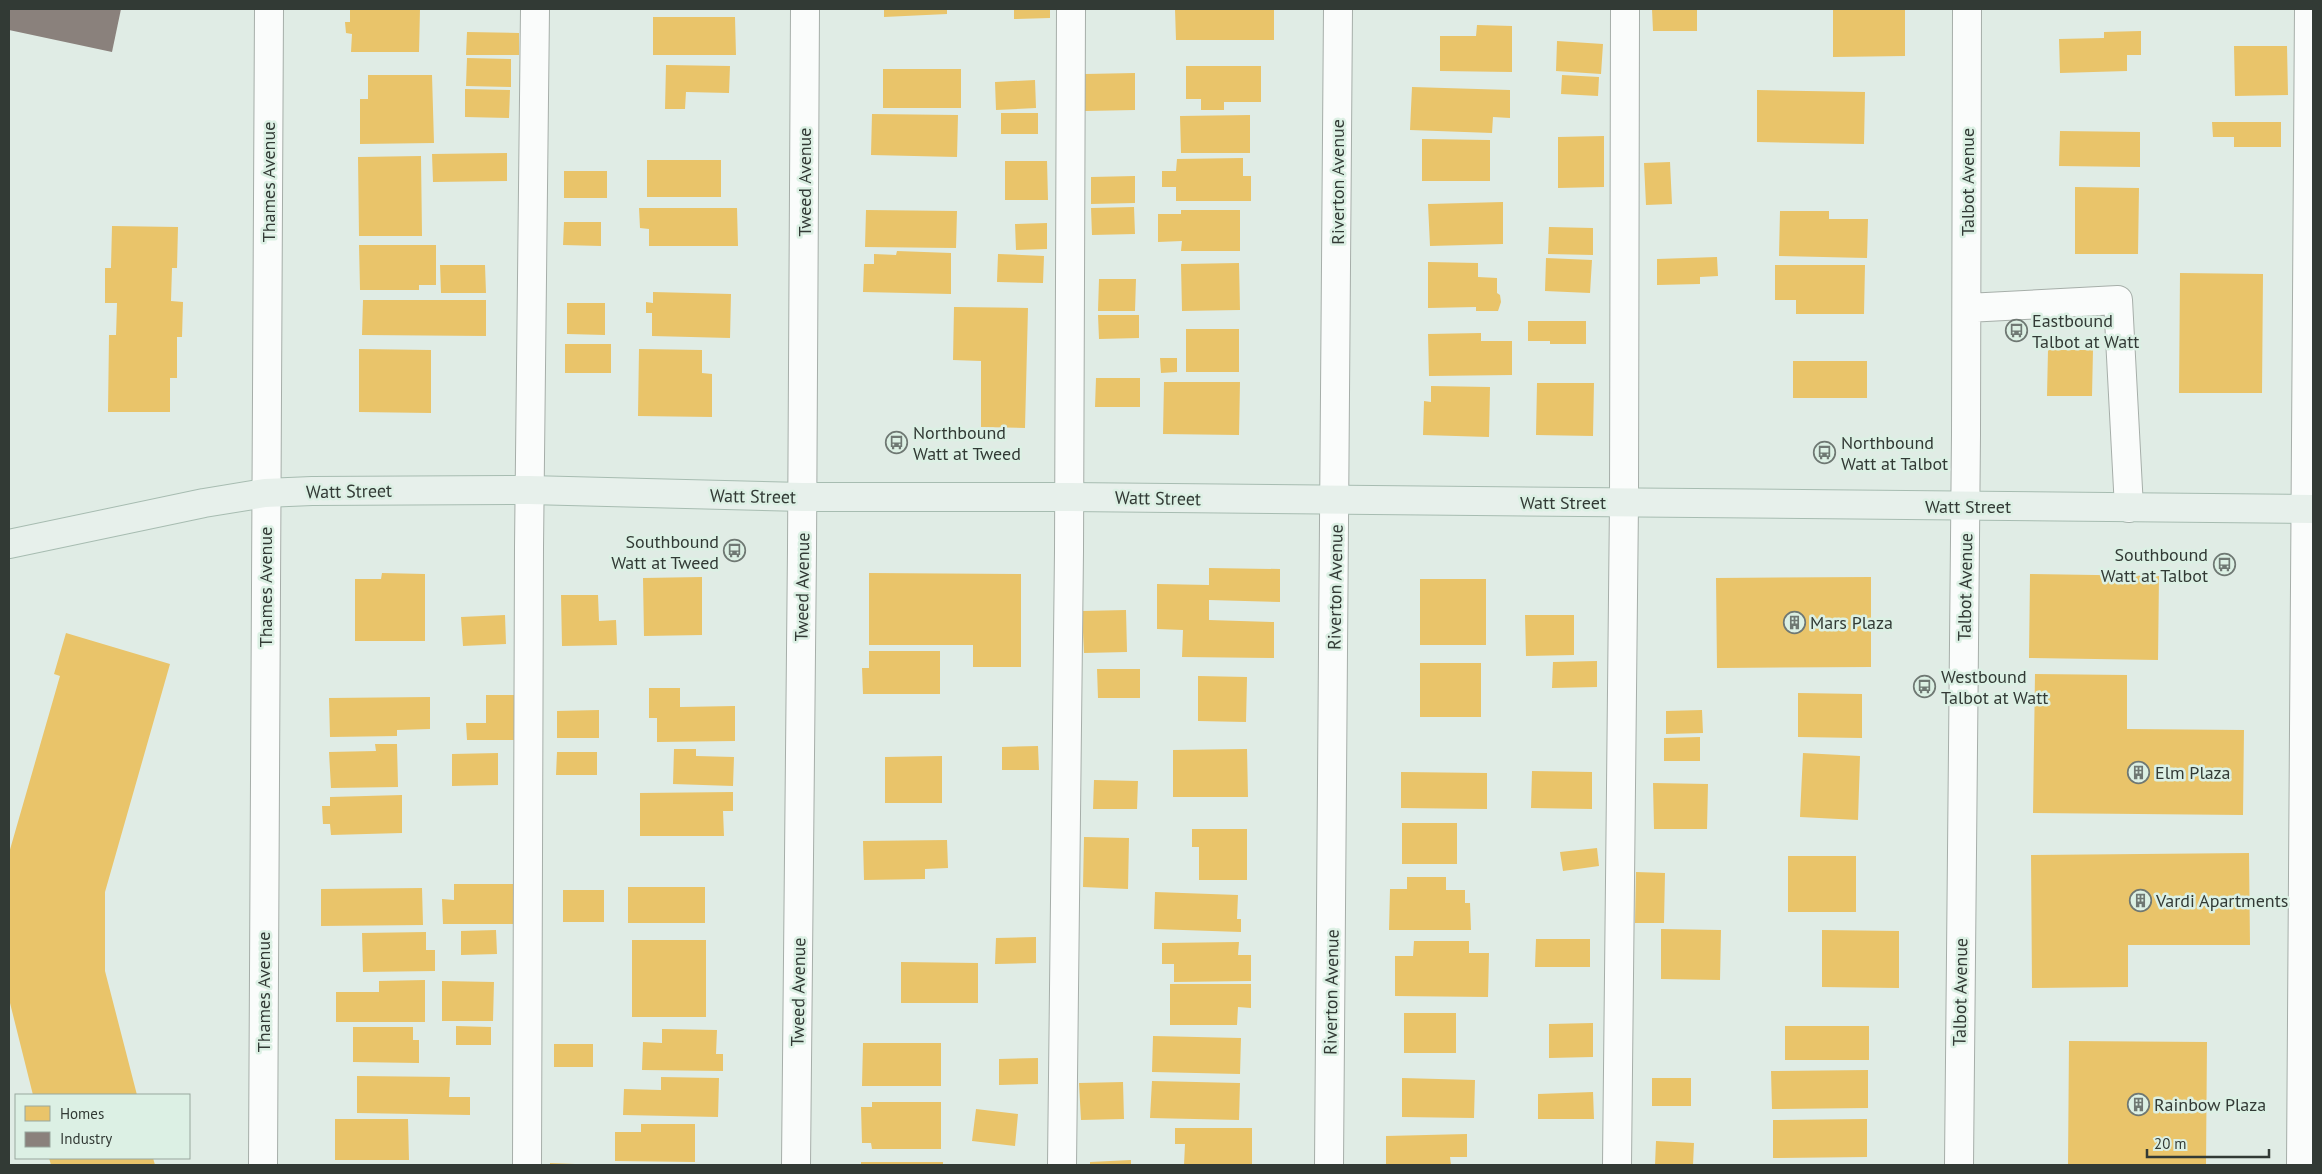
<svg xmlns="http://www.w3.org/2000/svg" width="2322" height="1174" viewBox="0 0 2322 1174" font-family="'PT Sans',sans-serif">
<rect width="100%" height="100%" fill="#e0ece5"/>
<!-- homes -->
<path fill="#e9c46a" d="M350,9H420L419,52H351L352,34L346,33L345,22H350Z
M884,9H947V14L884,17Z
M1014,9H1050V18L1014,19Z
M1175,9H1274V40H1176Z
M1652,9H1697V31H1653Z
M1833,9H1905V56L1833,57Z
M653,17H735L736,55H653Z
M1477,25L1512,26V72L1440,71V36H1476Z
M2141,31V55H2127V71L2060,73L2059,39L2104,38V32Z
M467,32L519,33V55H466Z
M1557,41L1603,44L1601,74L1556,71Z
M2234,46H2287L2288,95L2235,96Z
M467,58L511,59V87L466,86Z
M666,65L730,66L729,93L686,92L685,109H665Z
M1186,66H1261V102H1224V110H1201V99H1186Z
M883,69H961V108H883Z
M1135,73V110L1085,111V74Z
M368,75H432L434,143L360,144V99H368Z
M1562,75L1599,77L1598,96L1561,94Z
M1035,80L1036,108L996,110L995,82Z
M1412,87L1510,90V118L1493,117L1492,133L1410,130Z
M465,89L510,90L509,118L465,117Z
M1757,90L1865,92L1864,144L1757,142Z
M1001,113H1038V134H1001Z
M872,114L958,115L957,157L871,155Z
M1250,115V153H1181L1180,116Z
M2212,122H2281V147H2234V137H2213Z
M2060,131L2140,132V167L2059,166Z
M1604,136V187L1558,188V137Z
M1422,139L1490,140V181H1422Z
M507,153V181L433,182L432,154Z
M421,156L422,236H359L358,157Z
M1243,158V176H1251V201H1176V187H1162V171H1176L1177,159Z
M647,160H721V197H647Z
M1005,161H1047L1048,200H1005Z
M1670,162L1672,204L1646,205L1644,163Z
M564,171H607V198H564Z
M1135,176V203L1091,204V177Z
M2075,187L2139,188L2138,254H2075Z
M1503,202V244L1430,246L1428,204Z
M1134,207L1135,234L1092,235L1091,208Z
M639,208H737L738,246H649V229L640,228Z
M866,210L957,211L956,248L865,247Z
M1181,210H1240V251H1181L1182,241L1158,242V214H1181Z
M1780,211H1829V219H1868L1867,258L1779,256Z
M564,222H601V246L563,245Z
M1047,223V249L1016,250L1015,224Z
M112,226L178,227L177,268H172L171,301L183,302L182,337H177V378H170V412H108L109,335H116L117,303H105V268H111Z
M1549,227L1593,228V255L1548,254Z
M359,245H436V285H419V290H360Z
M897,251L951,253V294L863,292L864,264H874V254L896,255Z
M998,254L1044,256L1043,283L997,282Z
M1717,257L1718,276L1700,277V284L1657,285V259Z
M1546,258L1592,260L1590,293L1545,291Z
M1428,262L1478,263V277L1497,278V293L1500,295L1501,302L1498,311H1476V307L1428,308Z
M1239,263L1240,310L1182,311L1181,264Z
M440,265H485L486,293H441Z
M1775,265H1865L1864,314H1796V300H1775Z
M2180,273L2263,274L2262,393H2179Z
M1099,279H1136L1135,311H1098Z
M653,292L731,294L730,338L652,336V313H646V302L653,303Z
M363,300H486V336L362,335Z
M567,303H605V335L567,334Z
M954,307L1028,308L1025,428L981,427V361L953,360Z
M1098,315H1139V338L1099,339Z
M1528,321H1586V344H1550V341H1528Z
M1186,329H1239V372H1186Z
M1481,333V341H1512V375L1429,376L1428,334Z
M565,344H611V373H565Z
M359,349L431,350V413L359,412Z
M639,349L702,350V373L712,374V417L638,416Z
M2048,350H2093L2092,396H2047Z
M1160,358H1177V372L1161,373Z
M1793,361H1867V398H1793Z
M1096,378H1140V407H1095Z
M1164,382H1240L1239,435L1163,434Z
M1537,383H1594L1593,436L1536,435Z
M1431,386L1490,387L1489,437L1423,435L1424,401L1431,402Z
M1209,568L1280,569V602L1209,600V620L1274,622V658L1182,657L1183,630L1157,629V584L1209,585Z
M382,573L425,574V641H355V579H381Z
M869,573L1021,574V667H973V645H869Z
M2030,574L2159,576L2158,660L2029,658Z
M702,577V635L644,636L643,578Z
M1871,577V667L1717,668L1716,578Z
M1420,579H1486V645H1420Z
M561,595H598L599,621L616,620L617,645L562,646Z
M1126,610L1127,652L1084,653L1082,611Z
M505,615L506,644L463,646L461,617Z
M1525,615H1574V655L1526,656Z
M66,633L170,664L105,892V971L137,1095H33L9,999V853L60,676L54,674Z
M869,651H940V694H863L862,668H869Z
M1597,661V687L1552,688L1553,662Z
M1420,663H1481V717H1420Z
M1097,669H1140V698H1098Z
M2035,674L2127,675V729L2244,730L2243,815L2033,813Z
M1198,676L1247,677L1246,722L1198,721Z
M649,688H680V707L735,706V741L657,742V718H649Z
M1798,693L1862,694V738L1798,737Z
M486,695H517L518,740H467L466,723H486Z
M430,697V729L397,730V736L330,737L329,698Z
M599,710V738H557V711Z
M1702,710L1703,733L1666,734V711Z
M1700,737V761H1664V738Z
M375,744H397L398,787L331,788L329,752L376,751Z
M1038,746L1039,770H1002V747Z
M674,749H696V756L734,757L733,786L673,784Z
M1247,749L1248,797H1173V750Z
M557,752H597V775H556Z
M498,753V785L452,786V754Z
M1803,753L1860,756L1858,820L1800,817Z
M942,756V803H885V757Z
M1532,771L1592,772V809L1531,808Z
M1401,772L1487,773V809L1401,808Z
M1094,780L1138,781L1137,809H1093Z
M1653,783L1708,784L1707,829H1654Z
M733,792V811H723L724,836H640V793Z
M402,795V833L331,835L330,824H323L322,806H330V797Z
M1402,823H1457V864H1402Z
M1192,829H1247V880H1199V847H1192Z
M1084,837L1129,838L1128,889L1083,887Z
M947,840L948,868L925,869V879L864,880L863,841Z
M1597,848L1599,866L1563,871L1560,852Z
M2249,853L2250,945H2128V987L2032,988L2031,855Z
M1788,856H1856V912H1788Z
M1636,872L1665,873L1664,923H1635Z
M1407,877H1446V890H1465V903H1470L1471,930H1389L1390,889H1407Z
M454,884H514V924H443L442,899L454,900Z
M628,887H705V923H628Z
M422,888L423,925L321,926V889Z
M563,890H604V922H563Z
M1155,892L1238,895L1237,919H1241V932L1154,929Z
M1661,929L1721,930L1720,980L1661,979Z
M496,930L497,954L461,955V931Z
M1822,930L1899,931V988L1822,987Z
M426,932V950H435V971L363,972L362,933Z
M1036,937V963L995,964L996,938Z
M1536,939H1590V967H1535Z
M632,940H706V1017H632Z
M1414,941H1469V953H1489L1488,997L1395,996V956H1413Z
M1239,942L1238,955H1251V981L1174,982V964H1162V943Z
M901,962L978,963V1003H901Z
M425,980V1022H336V992H379V981Z
M442,981L494,982L493,1021H442Z
M1170,984H1251V1008L1238,1007L1237,1025H1170Z
M1404,1013H1456V1053H1404Z
M1593,1023V1057L1549,1058V1024Z
M456,1026L491,1027V1045H456Z
M1785,1026H1869V1060H1785Z
M353,1027H413V1040H419V1063L353,1062Z
M662,1029L717,1030L716,1054H723V1071L642,1070L643,1042L662,1043Z
M1153,1036L1241,1038L1240,1074L1152,1072Z
M2069,1041L2207,1042L2206,1165H2068Z
M863,1043H941V1086H862Z
M554,1044H593V1067H554Z
M1038,1058V1084L999,1085V1059Z
M1868,1070V1108L1772,1109L1771,1071Z
M357,1076L450,1077L449,1097H470V1115L357,1113Z
M661,1077L719,1078L718,1117L623,1115L624,1089L661,1090Z
M1402,1078L1475,1080L1474,1118L1402,1117Z
M1652,1078H1691V1106H1652Z
M1152,1081L1240,1083L1239,1120L1150,1118Z
M1123,1082L1124,1119L1081,1120L1079,1083Z
M1593,1092L1594,1119H1538V1094Z
M872,1102H941V1149H872L871,1143H862L861,1107H872Z
M976,1109L1018,1114L1015,1146L972,1141Z
M335,1119H408L409,1160H335Z
M1867,1119V1157L1773,1158V1120Z
M641,1124H695V1162L615,1161V1132H641Z
M1175,1128H1252V1165H1184L1185,1144H1175Z
M1467,1134V1157H1450L1451,1165H1386V1136Z
M1656,1141L1694,1143L1693,1165H1655Z
M49,1158H153L155,1165H51Z
M1131,1160V1165H1090V1162Z
M861,1162H943V1165H861Z
M550,1163L575,1164V1165H550Z"/>
<!-- industry -->
<path fill="#8a817c" d="M9,9H121L112,52L9,30Z"/>
<g fill="none" stroke-linecap="round" stroke-linejoin="round">
<defs>
<path id="minor" d="M1967,308L2118,300L2129,508
M263,1165L269,9
M527,1165L529,547L535,9
M796,1165L802,549L805,9
M1062,1165L1069,551L1071,9
M1329,1165L1338,9
M1617,1165L1624,502L1625,9
M1959,1165L1966,435L1967,9
M2301,1165L2309,9"/>
<path id="major" d="M9,544L204,503L265,493L312,491L529,490L803,497H1069L2313,509"/>
</defs>
<!-- minor casing -->
<use href="#minor" stroke="#a6aea9" stroke-width="30"/>
<!-- major casing -->
<use href="#major" stroke="#a7bcb1" stroke-width="30"/>
<!-- minor -->
<use href="#minor" stroke="#fafcfb" stroke-width="28"/>
<!-- major -->
<use href="#major" stroke="#e7f0eb" stroke-width="28"/>
</g>
<!-- icons -->
<defs>
<symbol id="bus-ring" viewBox="-11 -11 22 22"><circle r="9.5" fill="#dcf0e4" stroke="#6f7873" stroke-width="1.5"/><path d="M-5-6H5V4H4V6H2V4H-2V6H-4V4H-5ZM-3.5-4V0h7V-4ZM-3.5 1.2v1.5H-2V1.2ZM2 1.2v1.5H3.5V1.2Z" fill="#6f7873"/></symbol>
<symbol id="building-ring" viewBox="-11 -11 22 22"><circle r="9.5" fill="#dcf0e4" stroke="#6f7873" stroke-width="1.5"/><path d="M-4-6H4V6H1V3H-1V6H-4ZM-2.5-4.3h1.7v1.8h-1.7ZM.8-4.3h1.7v1.8H.8ZM-2.5-1h1.7V.8h-1.7ZM.8-1h1.7V.8H.8Z" fill="#6f7873"/></symbol>
</defs>
<g fill-rule="evenodd">
<use href="#bus-ring" x="2004" y="318" width="25" height="25"/>
<use href="#bus-ring" x="884" y="430" width="25" height="25"/>
<use href="#bus-ring" x="1812" y="440" width="25" height="25"/>
<use href="#bus-ring" x="722" y="538" width="25" height="25"/>
<use href="#bus-ring" x="2212" y="552" width="25" height="25"/>
<use href="#building-ring" x="1782" y="610" width="25" height="25"/>
<use href="#bus-ring" x="1912" y="674" width="25" height="25"/>
<use href="#building-ring" x="2126" y="760" width="25" height="25"/>
<use href="#building-ring" x="2128" y="888" width="25" height="25"/>
<use href="#building-ring" x="2126" y="1092" width="25" height="25"/>
</g>
<g text-anchor="middle" dominant-baseline="central" stroke-width="5" stroke-linejoin="round" paint-order="stroke">
<!-- street labels -->
<g font-size="18" fill="#323a35" stroke="#dcf0e4">
<text transform="translate(268 182) rotate(-90)">Thames Avenue</text>
<text transform="translate(804 182) rotate(-90)">Tweed Avenue</text>
<text transform="translate(1337 182) rotate(-90)">Riverton Avenue</text>
<text transform="translate(1967 182) rotate(-90)">Talbot Avenue</text>
<text transform="translate(349 491) rotate(-1)">Watt Street</text>
<text transform="translate(753 496) rotate(1)">Watt Street</text>
<text transform="translate(1158 498) rotate(1)">Watt Street</text>
<text x="1563" y="502">Watt Street</text>
<text x="1968" y="506">Watt Street</text>
<text transform="translate(265 587) rotate(-90)">Thames Avenue</text>
<text transform="translate(802 587) rotate(-89)">Tweed Avenue</text>
<text transform="translate(1335 587) rotate(-89)">Riverton Avenue</text>
<text transform="translate(1965 587) rotate(-89)">Talbot Avenue</text>
<text transform="translate(263 992) rotate(-90)">Thames Avenue</text>
<text transform="translate(798 992) rotate(-89)">Tweed Avenue</text>
<text transform="translate(1331 992) rotate(-89)">Riverton Avenue</text>
<text transform="translate(1960 992) rotate(-89)">Talbot Avenue</text>
</g>
<!-- poi labels -->
<g font-size="18" fill="#323a35" stroke="#dcf0e4" text-anchor="start">
<text x="2032" y="320">Eastbound<tspan x="2032" dy="21">Talbot at Watt</tspan></text>
<text x="913" y="432">Northbound<tspan x="913" dy="21">Watt at Tweed</tspan></text>
<text x="1841" y="442">Northbound<tspan x="1841" dy="21">Watt at Talbot</tspan></text>
<text x="719" y="541" text-anchor="end">Southbound<tspan x="719" dy="21">Watt at Tweed</tspan></text>
<text x="2208" y="554" text-anchor="end">Southbound<tspan x="2208" dy="21">Watt at Talbot</tspan></text>
<text x="1810" y="622">Mars Plaza</text>
<text x="1941" y="676">Westbound<tspan x="1941" dy="21">Talbot at Watt</tspan></text>
<text x="2155" y="772">Elm Plaza</text>
<text x="2156" y="900">Vardi Apartments</text>
<text x="2154" y="1104">Rainbow Plaza</text>
</g>
</g>
<!-- border -->
<rect width="2322" height="1174" fill="none" stroke="#323a35" stroke-width="20"/>
<!-- legend -->
<rect x="15" y="1094" width="175" height="65" fill="#dcf0e4" stroke="#98a79e"/>
<rect x="25" y="1106" width="25" height="15" fill="#e9c46a" stroke="#98a79e"/>
<text x="60" y="1119" font-size="15" fill="#323a35">Homes</text>
<rect x="25" y="1132" width="25" height="15" fill="#8a817c" stroke="#98a79e"/>
<text x="60" y="1144" font-size="15" fill="#323a35">Industry</text>
<!-- scale -->
<path d="M2147 1149v8h122v-8" fill="none" stroke="#323a35" stroke-width="2.5"/>
<text x="2154" y="1149" font-size="15" fill="#323a35" stroke="#dcf0e4" stroke-width="4" paint-order="stroke">20 m</text>
</svg>
